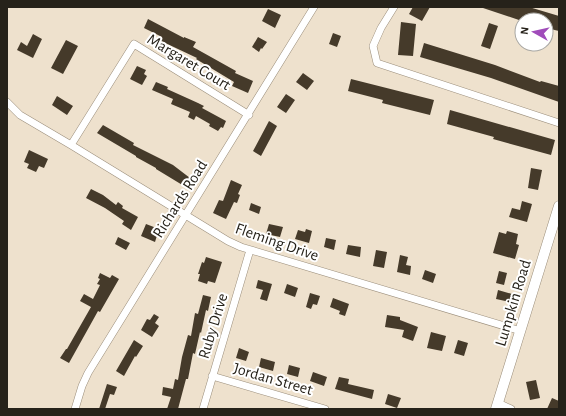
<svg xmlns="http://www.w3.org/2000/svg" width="566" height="416" viewBox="0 0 566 416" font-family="'Alegreya Sans',sans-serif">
<rect width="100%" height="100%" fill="#eee1cd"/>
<!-- building -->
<path fill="#453a2a" d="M413,7H430L422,21L409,14Z
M483,7H529L559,16V31L546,28V20H519L483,8Z
M268,9L281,15L275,28L262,21Z
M148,19L184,38V37L196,42L193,47L236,71L235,73L253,81L248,93L232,86L234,82L196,59L197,58L161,41L162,37L144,28Z
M401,22L416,24L413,56L398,55Z
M489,23L498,26L490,49L481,46Z
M333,33L341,36L337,47L329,44Z
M33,34L42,39L33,58L17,50L21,42L27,46Z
M258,37L267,42L262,49L261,48L259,52L252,47Z
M66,40L78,46L63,74L51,68Z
M424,43L495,65L540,82L541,81L559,86V102L491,78L420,57Z
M137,66L146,70L144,74L147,76L142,85L130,79Z
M303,73L314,81L307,90L296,82Z
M351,79L434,100L430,115L382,103L383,100L348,91Z
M156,82L168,87L167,89L198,103L204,106L202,108L226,121L223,128L221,127L218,131L209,126L210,124L196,116L194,120L188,117L190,112L171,104L173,99L152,90Z
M286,94L295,100L286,113L277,107Z
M57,96L73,106L67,115L52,105Z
M450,110L555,140L551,155L493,139L494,137L447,124Z
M269,121L277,126L261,156L253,151Z
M103,125L134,143L133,145L173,165L190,178L184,186L156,169V168L136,157V156L97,133Z
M29,150L48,159L44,168L39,166L36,172L27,168L29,164L24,162Z
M531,168L542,170L538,190L528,188Z
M231,180L242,185L238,194L240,195L237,203L234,202L226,219L213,213L219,200L223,201Z
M91,189L103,195L116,205L118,202L123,206L122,208L138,217L131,230L122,224L124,221L105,208L86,198Z
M522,201L532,204L527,222L509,217L512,208L520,210Z
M251,203L261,207L259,214L249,210Z
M146,224L159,229L155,242L141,236Z
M269,224L283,227L280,237L266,234Z
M306,229L312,231L309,243L295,239L298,230L305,232Z
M507,231L518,234L516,244L519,245L515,259L493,253L499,232L506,234Z
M118,237L130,243L126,250L115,244Z
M326,238L336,240L334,250L324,247Z
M348,245L361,247L360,257L346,254Z
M376,250L387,252L384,268L373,266Z
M400,255L408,257L406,265L411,266L410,275L397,272Z
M206,257L222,262L215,283L208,281L207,284L198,281L200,274H198L202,262L204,263Z
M425,270L436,274L433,283L422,279Z
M499,271L507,273L504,285L496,283Z
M100,273L110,278L112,275L119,279L100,312L98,311L88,329L69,363L60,358L66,349H67L91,307L80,301L84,294L93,299L100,285L97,284L100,279L98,278Z
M258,280L272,284L267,301L260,299L263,290L256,288Z
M287,284L298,288L295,297L284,293Z
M498,290L512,294L510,302L496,299Z
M310,293L320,296L317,305L313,304L311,309L306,307Z
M203,295L211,297L208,311L206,310L201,333L200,332L195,354L193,353L188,379H186L178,409H167L171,397L162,395L163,387L173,389L175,379L178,380L182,357L188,335L191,336L195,313L198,314Z
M333,298L349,304L345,316L339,314L340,311L330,307Z
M154,314L159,317L155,323L159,326L152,337L141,330L147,319L150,320Z
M387,315L400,317V320L418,327L413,341L402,337L404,330L385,327Z
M431,332L446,336L442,351L427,348Z
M134,340L143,346L136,357L135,356L124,376L116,371Z
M458,340L468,343L464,356L454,353Z
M239,348L249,352L246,361L236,358Z
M261,358L275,362L273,371L259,367Z
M289,365L300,368L298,377L287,374Z
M313,372L327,377L324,386L310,381Z
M339,377L349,379L348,384L374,390L372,399L335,389Z
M536,380L540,398L530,400L526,382Z
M107,384L117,387L114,395L110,394L105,409H99Z
M388,394L401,398L397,408L385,404Z
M552,398L559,401V409H547Z"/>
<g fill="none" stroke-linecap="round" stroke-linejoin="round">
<defs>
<path id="minor" d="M394,7L381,28L373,46L377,63L559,123
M7,102L20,115L71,145L228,241L241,247L521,331
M71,145L134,44L249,115
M212,376L325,409
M498,403L511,409
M75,409L82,386L88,373L314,7
M203,409L250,250"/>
<path id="secondary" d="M496,409L559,206"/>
</defs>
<!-- minor casing -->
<use href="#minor" stroke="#9b8e7b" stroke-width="8"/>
<!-- secondary casing -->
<use href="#secondary" stroke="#9b8e7b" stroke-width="11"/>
<!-- minor -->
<use href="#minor" stroke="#fff" stroke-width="7"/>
<!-- secondary -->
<use href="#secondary" stroke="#fff" stroke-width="10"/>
</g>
<g text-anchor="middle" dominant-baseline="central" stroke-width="4" stroke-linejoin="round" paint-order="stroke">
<!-- street labels -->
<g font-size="16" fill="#26221a" stroke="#fff">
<text transform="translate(189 62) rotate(31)">Margaret Court</text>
<text transform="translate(180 199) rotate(-58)">Richards Road</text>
<text transform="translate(277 242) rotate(19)">Fleming Drive</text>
<text transform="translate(513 303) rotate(-73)">Lumpkin Road</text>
<text transform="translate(213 326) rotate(-73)">Ruby Drive</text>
<text transform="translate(273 379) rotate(16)">Jordan Street</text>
</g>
</g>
<!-- border -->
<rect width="566" height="416" fill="none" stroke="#26221a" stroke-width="16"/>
<!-- north arrow -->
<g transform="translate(534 32) rotate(278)"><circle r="19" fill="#ffffff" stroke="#a8a7a3"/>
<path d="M0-3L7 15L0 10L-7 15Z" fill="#a04cba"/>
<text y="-6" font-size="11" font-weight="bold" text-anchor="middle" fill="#26221a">N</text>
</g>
</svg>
